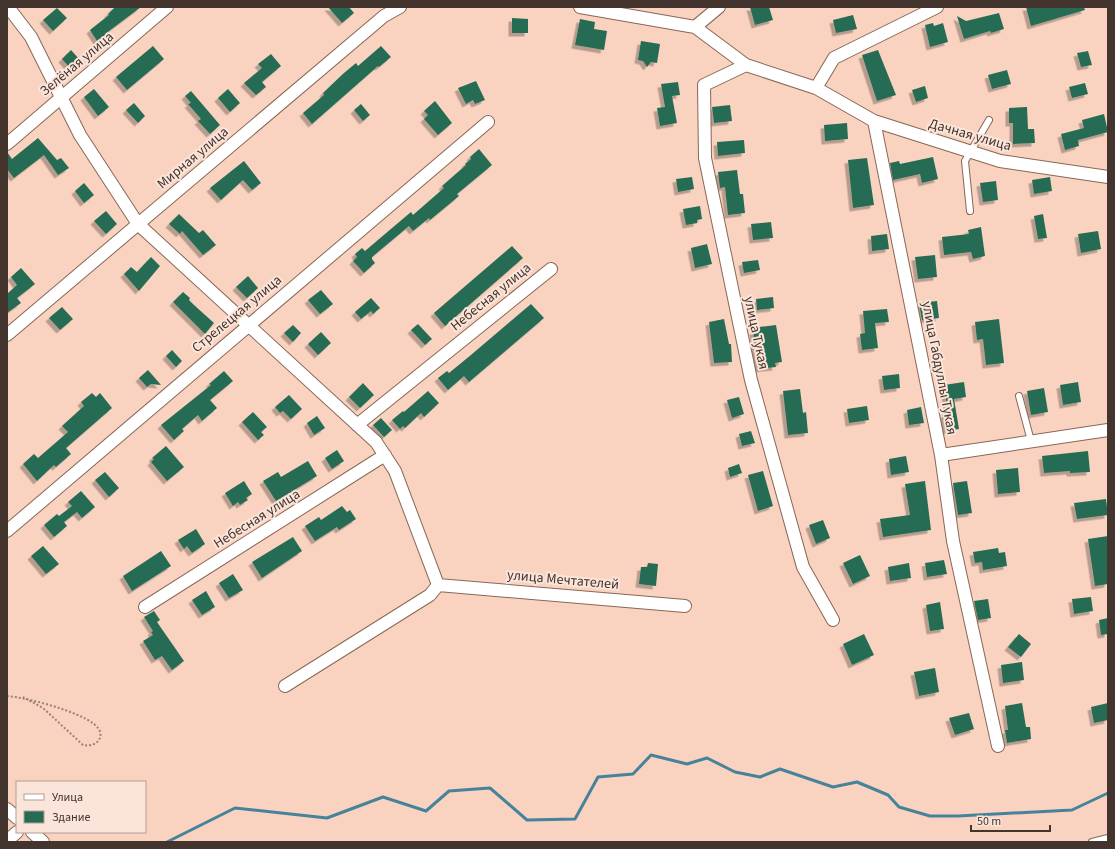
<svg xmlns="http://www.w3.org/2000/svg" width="1115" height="849" viewBox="0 0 1115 849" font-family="'Source Sans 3',sans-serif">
<defs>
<filter id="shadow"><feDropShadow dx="-3.5" dy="3.5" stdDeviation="0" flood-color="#0004"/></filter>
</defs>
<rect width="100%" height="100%" fill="#f9d3c0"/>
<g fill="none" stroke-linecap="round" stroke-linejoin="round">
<!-- stream -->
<path stroke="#46839a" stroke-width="3" d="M167,842L235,808L327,818L383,797L426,811L449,791L490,788L527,820L575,819L598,777L633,774L651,755L687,764L707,758L735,772L760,777L780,769L833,787L857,782L888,795L899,807L930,816H958L1072,810L1108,793"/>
</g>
<!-- building -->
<path fill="#256c54" filter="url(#shadow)" d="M115,7H141L105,34L107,37L99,44L90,30L109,15L108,14Z
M328,7H349L354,13L342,23Z
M750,7H769L773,20L755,25Z
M1026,7H1084L1085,10L1031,26Z
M57,8L67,18L53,31L43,20Z
M999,13L1004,29L991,33L990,31L964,39L957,16L966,21Z
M853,15L857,29L836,33L833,20Z
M512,18L528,19V33H512Z
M580,19L595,22L594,29L607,31L604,50L575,45Z
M933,23L934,26L943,23L948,42L930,47L925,25Z
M641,41L660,44L657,63L651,62L647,67L643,61L638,60Z
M153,46L164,59L127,90L116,77Z
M381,46L391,57L379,67L378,66L312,124L303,113L324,95L323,93L344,73L356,63L358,66Z
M71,50L80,60L70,68L62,59Z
M878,50L896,95L877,101L862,55Z
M1088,51L1092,65L1081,67L1077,53Z
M271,54L281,66L262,82L266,87L256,95L244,83L262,68L258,64Z
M1007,70L1011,84L992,89L988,75Z
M476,81L485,100L475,104L473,100L466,104L458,88Z
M678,82L680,95L672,96L677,123L660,126L657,108L665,107L661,84Z
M1085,83L1088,94L1072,98L1069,87Z
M925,86L928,98L916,102L912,90Z
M94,89L109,107L98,116L84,97Z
M228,89L240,103L230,112L218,98Z
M191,91L220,125L210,134L198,121L201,119L188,104L191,103L185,96Z
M435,101L452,123L438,135L424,119L428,115L424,111Z
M134,103L145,116L138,123L126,110Z
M361,104L370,115L363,121L354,110Z
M730,105L732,121L714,123L712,107Z
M1027,107L1028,129H1034L1035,143L1013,144V123H1009V108Z
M1104,114L1108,132L1078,140L1079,146L1065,150L1061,134L1084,128L1082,120Z
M847,123L848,139L825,141L824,125Z
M38,138L57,160L61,158L69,168L58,175L44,155L14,178L7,169V152L12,159Z
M744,140L745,153L718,156L717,142Z
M479,149L492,165L457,194L459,196L430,220L429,218L413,231L409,226L372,257V259L375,263L364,273L353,261L357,257L355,254L362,248L365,251L411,212L413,215L444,188L442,186L466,165L465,164L471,159L470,157Z
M933,157L938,179L922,183L920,174L893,180L890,163L899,161L900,164Z
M867,158L874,205L853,208L848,160Z
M244,161L261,183L252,190L243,180L221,200L210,188Z
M737,170L740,194H743L745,213L728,215L725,187L720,188L718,172Z
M692,177L694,189L678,192L676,179Z
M1050,177L1052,191L1034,194L1032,180Z
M996,181L998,200L983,202L980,183Z
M84,183L94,195L84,203L75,191Z
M700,206L702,219L697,220V223L686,225L683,209Z
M106,211L117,224L106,234L94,221Z
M179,214L199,233L203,230L216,245L203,255L182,231L180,234L169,224Z
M1043,214L1047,238L1038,239L1034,216Z
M771,222L773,238L753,240L751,224Z
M981,227L985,256L973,259L971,252L944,255L942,237L969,234L968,230Z
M1098,231L1101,249L1081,253L1078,234Z
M887,234L889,249L872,251L871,236Z
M707,244L712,264L695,268L691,248Z
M512,246L523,258L445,326L434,313Z
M935,255L937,277L918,279L915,257Z
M151,257L160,266L139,291L124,274L131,267L137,272Z
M758,260L760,270L744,273L742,262Z
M21,268L35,284L17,298L21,303L7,313V294L17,285L11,277Z
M248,276L258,288L247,298L236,287Z
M321,290L333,304L320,314L308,300Z
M183,292L190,298L189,300L194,305L214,323L205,334L173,302Z
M773,297L774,308L757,310L756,299Z
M371,298L380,308L373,314L371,311L361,319L355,312Z
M937,301L939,318L922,320L919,303Z
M531,304L544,318L469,382L464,376L448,390L438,378L447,371L449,373L471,355Z
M62,307L73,319L60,330L49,318Z
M887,309L889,322L875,323L878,348L862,350L860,334L865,333L863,311Z
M724,319L729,344H731L732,362L714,363L709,322Z
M999,319L1004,363L986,365L983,339L977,340L975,322Z
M418,324L432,339L425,345L411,330Z
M293,325L301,333L293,342L284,333Z
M776,325L782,362L775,363L776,367L758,369L753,331L759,330V327Z
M321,332L331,343L318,355L308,344Z
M172,350L182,361L176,367L166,356Z
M148,370L161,385L151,384L147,387L139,378Z
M224,371L233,381L210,400L217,408L202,421L198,415L182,429L184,431L174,440L161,425L211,385L209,384Z
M899,374L900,388L884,390L882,376Z
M964,382L966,397L954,399L959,429L945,431L942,415L948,414L944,385Z
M1078,382L1081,402L1063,405L1060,385Z
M363,383L374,395L360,408L349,397Z
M1044,388L1048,412L1031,415L1027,391Z
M800,389L803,413L806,412L808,433L788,435L783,391Z
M428,391L439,403L424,417L421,413L405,428L403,426L400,429L392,420L403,411L404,412Z
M92,393L96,397L100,393L112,408L66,448L71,454L56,467L54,465L37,481L23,464L34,454L38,458L68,432L62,426L84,406L81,402Z
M289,395L302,409L291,419L283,411L280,413L275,407Z
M739,397L744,414L732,418L727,400Z
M867,406L869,420L849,423L847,409Z
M921,407L924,423L909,425L907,410Z
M253,412L267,427L261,432L264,435L258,440L242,422Z
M317,416L325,428L314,435L307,423Z
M381,418L392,430L384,437L373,425Z
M751,431L755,443L742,446L739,434Z
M166,446L184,467L167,481L151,462L154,459L152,458Z
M337,450L344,461L332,469L325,458Z
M1088,451L1090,472L1070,473V471L1044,473L1042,456Z
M906,456L909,472L891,475L889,459Z
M308,461L317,476L276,501L263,481L278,472L281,477Z
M739,464L742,473L730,477L728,468Z
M1018,468L1020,492L998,494L996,470Z
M763,471L773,506L758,511L748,475Z
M105,472L119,488L109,497L95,480Z
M244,481L252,494L246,498L248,500L240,505L238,502L233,506L225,493Z
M925,481L931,530L883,537L880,519L910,515L905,484Z
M967,481L972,513L958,515L953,483Z
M81,491L95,507L82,518L77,512L64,522L67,526L54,537L44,525L57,514L59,516L72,506L68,502Z
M1106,499L1108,515L1077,519L1074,503Z
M342,506L347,512L350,510L356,519L339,530L337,527L315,541L305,526L319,517L321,520Z
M823,520L830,538L816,544L809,525Z
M196,529L205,544L192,553L187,546L184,549L178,540Z
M1108,536V584L1095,586L1088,539Z
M293,537L302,551L262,578L252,562Z
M43,546L59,564L46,574L31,556Z
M998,548L999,553L1005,552L1007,566L983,570L982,562L975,563L973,552Z
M161,551L171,566L132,591L123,576Z
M860,555L870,576L853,584L843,563Z
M944,560L947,574L927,577L925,563Z
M648,563L658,564L656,586L639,584L641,567H647Z
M909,563L911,578L890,581L888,567Z
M233,574L243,590L229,598L219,583Z
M206,591L215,607L202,615L192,600Z
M1091,597L1093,611L1074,614L1072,599Z
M988,599L991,618L978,620L974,601Z
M940,602L944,629L930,631L926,605Z
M154,611L160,620L157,622L184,661L172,670L162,656L155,660L143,641L153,635L151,632L153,631L144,617Z
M1108,618V634L1101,635L1099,620Z
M864,634L874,655L852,665L843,644Z
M1019,634L1031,644L1021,657L1008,647Z
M1022,662L1024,680L1003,683L1001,665Z
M935,668L939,692L919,696L914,672Z
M1022,703L1026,727H1030L1031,739L1007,743L1005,730H1008L1005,706Z
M1108,703V720L1094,723L1091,707Z
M969,713L974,729L955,735L949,718Z"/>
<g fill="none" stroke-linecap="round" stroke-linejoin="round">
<defs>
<path id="service" d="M970,211L965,161L989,120
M1019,396L1031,441
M1092,842L1108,838"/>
<path id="minor" d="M8,7L31,37L80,135L138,224L376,442L395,471L438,585
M580,7L695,27L746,65L816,88L874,121L1000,161L1108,177
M695,27L719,7
M746,65L704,85L705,158L751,380L803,567L833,620
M816,88L834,58L937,7
M874,121L941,455L1108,430
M7,144L167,7
M7,335L384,16L400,7
M357,425L551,269
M941,455L953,541L998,746
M7,531L488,122
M438,585L685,606
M145,607L385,455
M285,686L430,595L438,585
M7,809L17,818
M32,832L43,842
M7,841L17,832"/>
</defs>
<!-- service casing -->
<use href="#service" stroke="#886756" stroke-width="8"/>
<!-- minor casing -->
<use href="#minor" stroke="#886756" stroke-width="14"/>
<!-- path -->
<path stroke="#9c8275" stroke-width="2" stroke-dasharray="2 2" stroke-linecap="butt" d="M7,696C29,698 77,711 94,724C108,735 97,748 83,745L43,708L23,697"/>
<!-- service -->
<use href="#service" stroke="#fff" stroke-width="6"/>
<!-- minor -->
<use href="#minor" stroke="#fff" stroke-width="12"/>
</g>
<g text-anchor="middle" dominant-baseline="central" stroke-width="4" stroke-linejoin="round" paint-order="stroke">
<!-- street labels -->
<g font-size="14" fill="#43342d" stroke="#fbe4d9">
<text transform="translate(77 64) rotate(-40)">Зелёная улица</text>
<text transform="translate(970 135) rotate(16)">Дачная улица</text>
<text transform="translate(193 158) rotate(-40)">Мирная улица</text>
<text transform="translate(491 297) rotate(-39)">Небесная улица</text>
<text transform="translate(237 314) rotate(-40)">Стрелецкая улица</text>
<text transform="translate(756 333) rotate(78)">улица Тукая</text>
<text transform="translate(939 368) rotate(79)">улица Габдуллы Тукая</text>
<text transform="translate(257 519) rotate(-32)">Небесная улица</text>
<text transform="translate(563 580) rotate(5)">улица Мечтателей</text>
</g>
</g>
<!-- border -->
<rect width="1115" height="849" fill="none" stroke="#43342d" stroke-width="16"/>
<!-- legend -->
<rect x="16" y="781" width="130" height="52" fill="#fbe4d9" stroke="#b19e94"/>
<rect x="24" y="794" width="20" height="6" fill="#ffffff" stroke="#b19e94"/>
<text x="52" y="801" font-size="12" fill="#43342d">Улица</text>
<rect x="24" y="811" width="20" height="12" fill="#256c54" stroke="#b19e94"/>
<text x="52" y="821" font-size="12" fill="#43342d">Здание</text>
<!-- scale -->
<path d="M971 825v6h79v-6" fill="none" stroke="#43342d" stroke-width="2"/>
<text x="977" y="825" font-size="12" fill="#43342d" stroke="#fbe4d9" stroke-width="3" paint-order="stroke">50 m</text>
</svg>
